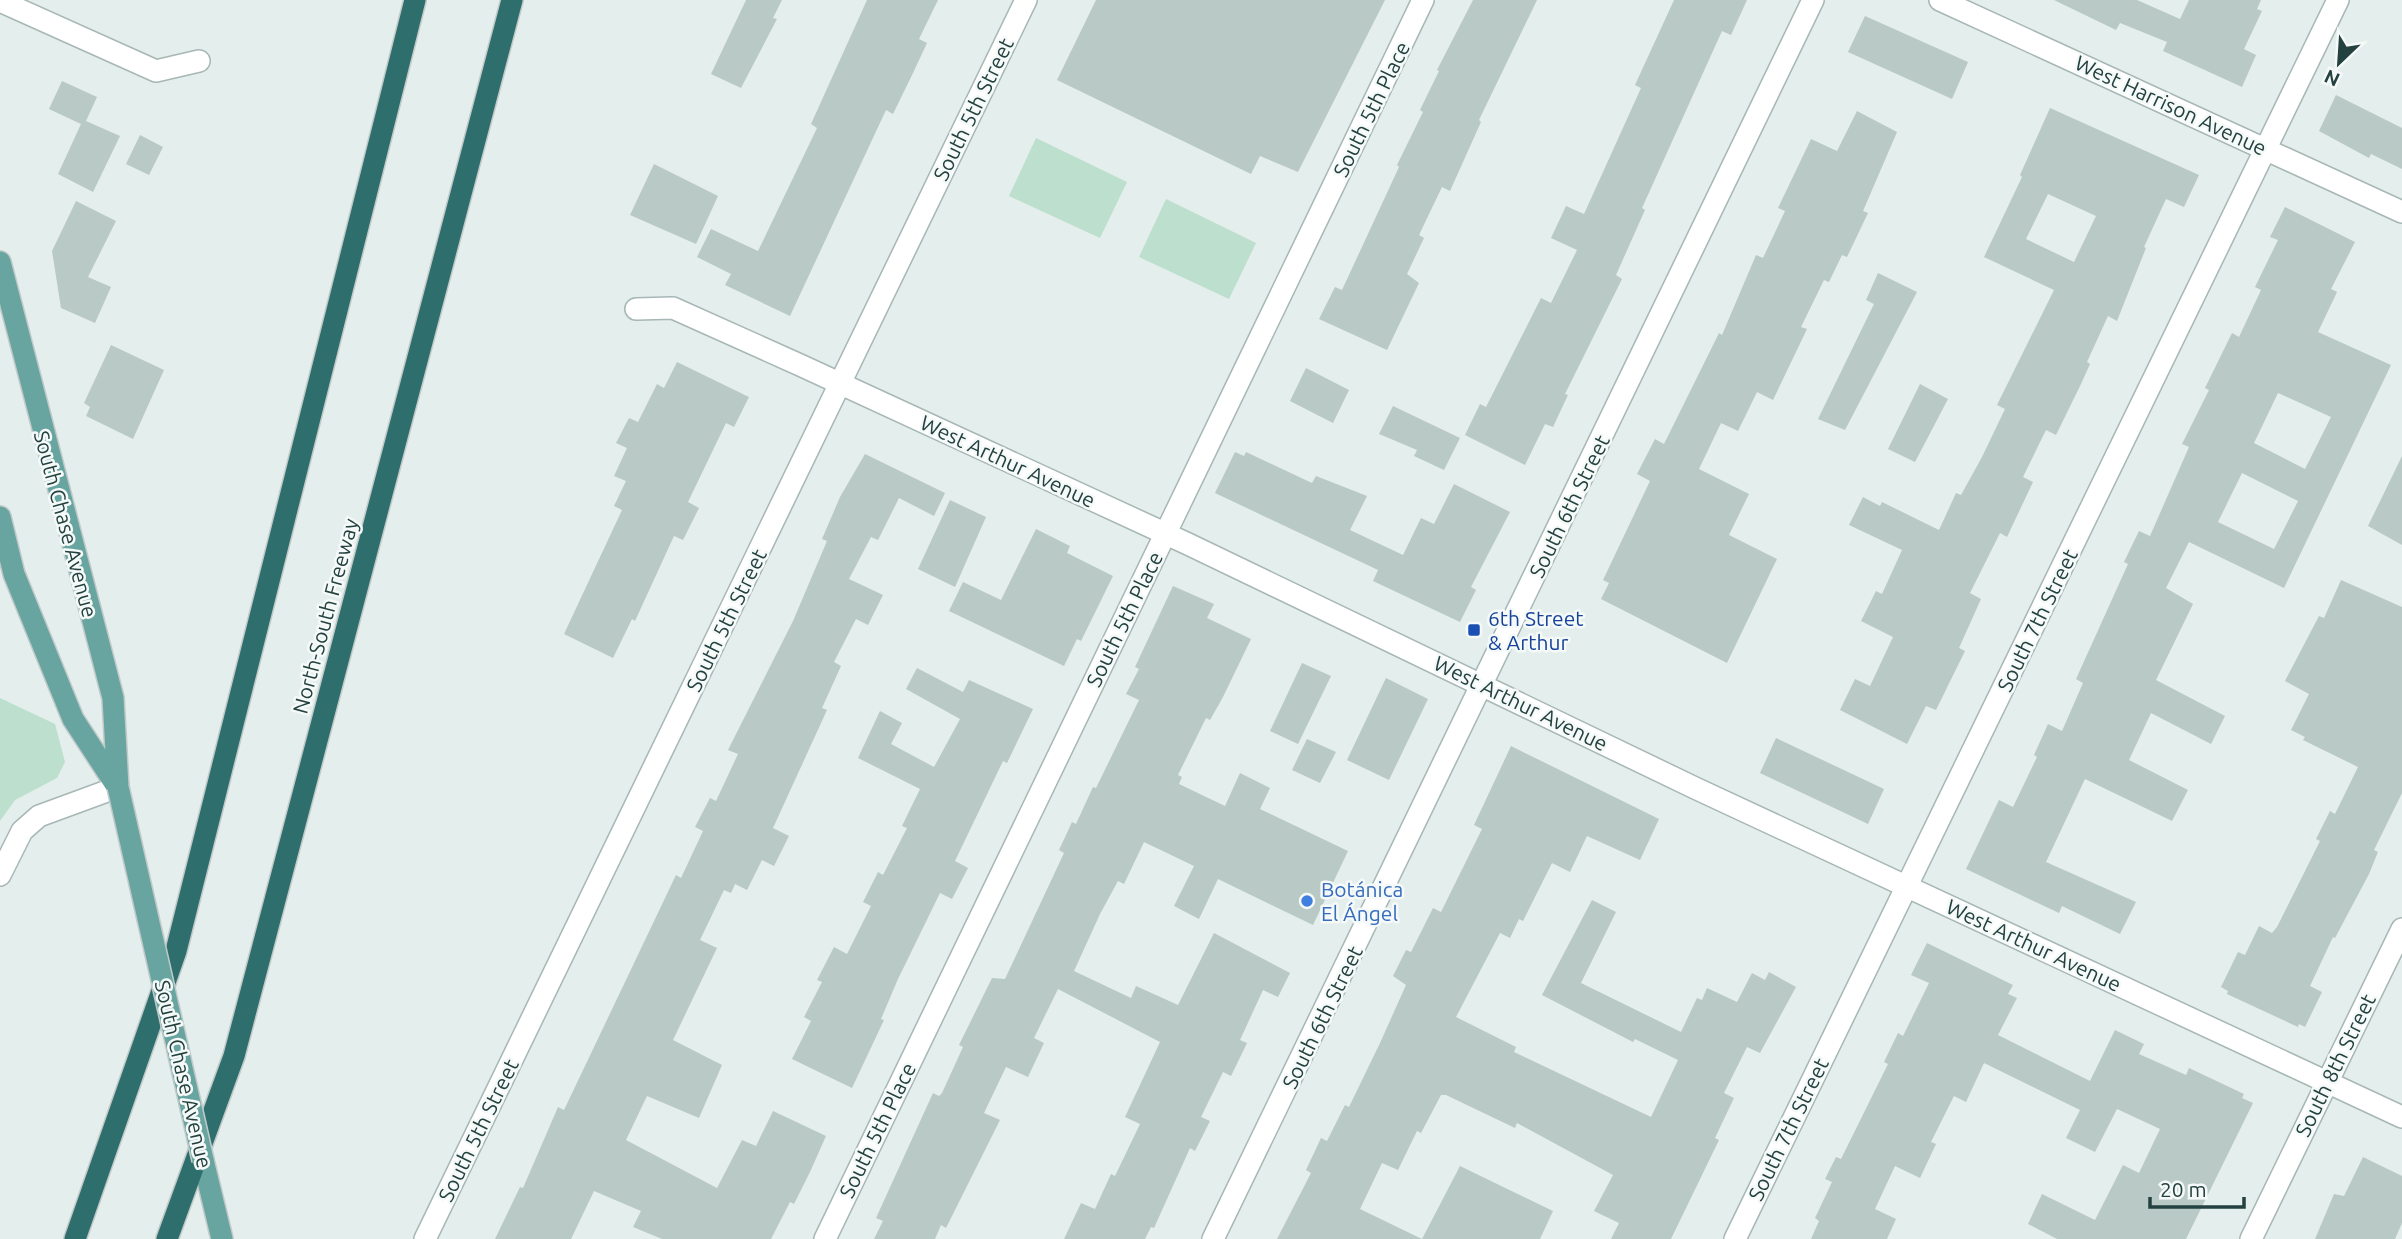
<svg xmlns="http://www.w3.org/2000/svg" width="2402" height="1239" viewBox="0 0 2402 1239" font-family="Ubuntu,sans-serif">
<rect width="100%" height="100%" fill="#e4eeec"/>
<!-- green -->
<path fill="#bddfcd" d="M1036,138L1127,182L1100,238L1009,196Z
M1166,199L1256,243L1229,299L1139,257Z
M0,698L55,724L65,762L57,778L15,800L0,821Z"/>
<!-- building -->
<path fill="#b9c9c5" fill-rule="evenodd" d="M746,0H782L773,18L777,19L741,88L711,74Z
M867,0H938L919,39L927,43L913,73L893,114L886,110L790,316L725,285L731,274L697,257L711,229L758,251L817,128L811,124Z
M1096,0H1385L1298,172L1260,156L1251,174L1057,80Z
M1473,0H1537L1479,120L1481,122L1450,191L1442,187L1419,235L1424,238L1407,274L1419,283L1387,350L1319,319L1335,287L1342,290L1399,167L1397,165L1423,112L1420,110L1439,71L1437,70Z
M1674,0H1747L1731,35L1722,31L1642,208L1645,210L1616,275L1622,279L1565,394L1568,395L1553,427L1545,424L1525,465L1465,435L1480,404L1486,407L1541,298L1551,303L1577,250L1551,238L1566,206L1584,214L1641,88L1635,85Z
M2054,0H2137L2180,19L2189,0H2261L2257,9L2262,11L2244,49L2256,55L2242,87L2163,51L2167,42L2120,23L2116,30Z
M1865,16L1968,62L1952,99L1848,52Z
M62,81L97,97L86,121L120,136L93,192L58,174L81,124L49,109Z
M2336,95L2402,128V169L2371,154L2369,158L2319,131Z
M2050,108L2199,175L2184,207L2166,199L2144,247L2146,248L2117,321L2108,316L2087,362L2090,364L2081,384L2056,435L2046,430L2023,477L2033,482L2007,537L2000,533L1970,593L1981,599L1959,648L1965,651L1936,710L1926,706L1907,744L1840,710L1855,679L1870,686L1893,637L1861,621L1876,591L1882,594L1902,550L1849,525L1863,497L1880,506L1882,502L1939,530L1956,493L1961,495L1982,457L2005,409L1997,405L2054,290L1984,257L2022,177L2020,175ZM2048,194L2096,216L2074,262L2026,239Z
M1857,111L1897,132L1863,211L1868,213L1847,257L1842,255L1829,282L1824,280L1801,327L1807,329L1773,400L1757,392L1738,431L1721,423L1699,469L1749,494L1729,535L1777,559L1727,663L1601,599L1609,583L1603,580L1650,481L1637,474L1655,439L1664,444L1719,333L1722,335L1756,255L1763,258L1785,211L1778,208L1811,139L1837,151Z
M140,135L163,147L149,175L126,164Z
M654,164L718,196L696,244L630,215Z
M76,201L116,221L88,277L111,287L95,323L61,308L52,251Z
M2285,207L2355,242L2331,289L2337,292L2318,332L2391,365L2284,588L2189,542L2166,588L2193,604L2156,680L2225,716L2211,744L2151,713L2129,760L2188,790L2172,821L2085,779L2046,862L2136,902L2120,934L2062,906L2059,913L1966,869L1999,800L2013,807L2037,757L2034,755L2048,724L2062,731L2083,683L2076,679L2128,564L2124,562L2139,531L2150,536L2189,447L2182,444L2209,390L2205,388L2232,333L2239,337L2261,290L2255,287L2278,240L2270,237ZM2278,393L2331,417L2305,469L2254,443ZM2242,473L2298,501L2274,549L2218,522Z
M1878,273L1917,292L1845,430L1818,419L1874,304L1866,300Z
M111,345L164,370L133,439L86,416L90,407L84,403Z
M677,362L749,397L734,427L726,423L688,502L699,508L683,540L674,536L635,621L632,619L613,658L564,634L622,510L614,506L626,481L614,476L627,448L616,443L629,418L638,422L657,384L664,388Z
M1306,368L1349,390L1333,423L1290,401Z
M1920,384L1948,399L1915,462L1888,449Z
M1393,406L1460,438L1444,470L1414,456L1417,450L1379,434Z
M1235,452L1244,456L1246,452L1312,483L1316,476L1367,496L1350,530L1403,555L1421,518L1434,524L1454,484L1510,512L1471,587L1476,590L1460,622L1373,581L1378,570L1215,493Z
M865,454L945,493L934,516L899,498L878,540L871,537L849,579L883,595L868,625L856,619L834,662L841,666L822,708L827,710L773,828L789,836L774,866L762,860L747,890L735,884L731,893L724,890L700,940L717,948L673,1040L722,1065L699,1118L647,1096L626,1140L717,1188L742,1140L756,1146L773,1111L826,1136L810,1172L794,1204L790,1202L771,1239H662L633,1227L641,1211L594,1191L571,1239H495L520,1187L523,1188L558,1107L564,1110L676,875L681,878L703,831L695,827L710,798L716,801L738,754L728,750L793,621L827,541L822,539L840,497Z
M2402,456V545L2368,526Z
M950,500L986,517L955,587L918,569Z
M1036,529L1070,546L1067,553L1113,576L1081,641L1077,639L1064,666L949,611L963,582L1001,600Z
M2341,580L2402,607V793L2374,850L2378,852L2369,874L2335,938L2333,937L2310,986L2322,992L2305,1027L2299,1024L2298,1027L2227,994L2228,991L2221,987L2238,952L2245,955L2259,926L2272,933L2277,927L2320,841L2316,839L2330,811L2335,814L2358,767L2303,740L2305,737L2291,730L2309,694L2285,681L2319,616L2324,618Z
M1173,586L1214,604L1207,618L1251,639L1223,697L1210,720L1206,718L1178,775L1182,777L1179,784L1225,806L1240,773L1270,788L1260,809L1348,851L1313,925L1218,879L1199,919L1174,906L1194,866L1144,842L1124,884L1118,881L1100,914L1074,971L1131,998L1136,986L1178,1005L1214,933L1290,973L1278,997L1263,990L1240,1040L1247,1043L1231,1076L1223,1072L1201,1117L1210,1121L1195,1151L1190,1148L1154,1228L1151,1227L1145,1239H1064L1081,1203L1095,1209L1111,1174L1115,1176L1140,1124L1125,1117L1160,1042L1058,989L1034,1038L1044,1043L1028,1077L1006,1067L984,1113L1000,1120L946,1228L941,1225L935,1239H874L883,1221L876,1218L933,1093L939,1096L942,1093L963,1047L959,1045L992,978L1005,979L1064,853L1059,850L1072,822L1076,824L1093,787L1096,788L1139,700L1126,694L1139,669L1135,667Z
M1302,663L1331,676L1298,744L1270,731Z
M917,668L963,692L969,680L1033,709L1007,763L1003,761L955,861L968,868L952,899L940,893L898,979L881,1019L884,1020L852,1088L792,1059L811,1021L804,1017L822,982L817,980L834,947L847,954L871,906L863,902L878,872L883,875L907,828L902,826L920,789L858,758L880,711L902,723L891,744L934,767L960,719L906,689Z
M1386,678L1428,699L1389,780L1347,760Z
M1776,738L1884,789L1868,824L1760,773Z
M1307,739L1336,752L1320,783L1292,770Z
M1511,746L1659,819L1640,860L1587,836L1570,872L1552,863L1523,921L1519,919L1510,938L1500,933L1456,1017L1516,1047L1514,1052L1651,1117L1678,1060L1635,1039L1633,1042L1542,995L1592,900L1616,912L1581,983L1681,1032L1697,998L1702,1000L1707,988L1737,1002L1752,973L1765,980L1769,972L1796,987L1760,1053L1747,1047L1724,1093L1734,1098L1715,1138L1719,1140L1671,1239H1611L1619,1223L1594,1211L1613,1175L1517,1123L1515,1128L1446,1095H1441L1421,1133L1417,1131L1398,1170L1382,1163L1360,1209L1422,1239L1460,1166L1553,1211L1540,1239H1277L1311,1173L1306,1170L1321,1138L1327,1141L1345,1105L1349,1107L1380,1043L1406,985L1393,976L1406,950L1411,952L1433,908L1441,912L1482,829L1474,825Z
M1927,943L2013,985L2008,994L2017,998L1998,1035L2090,1081L2115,1030L2144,1044L2139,1054L2186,1075L2189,1068L2244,1094L2242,1098L2253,1103L2186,1239H2057L2028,1224L2042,1194L2095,1220L2123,1165L2139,1173L2160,1129L2117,1109L2095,1152L2066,1138L2080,1110L1984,1063L1966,1102L1954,1096L1931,1142L1936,1144L1920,1178L1895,1166L1875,1209L1896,1219L1887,1239H1811L1819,1221L1815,1218L1832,1182L1825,1179L1836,1157L1841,1159L1888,1064L1884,1062L1898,1033L1903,1036L1929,983L1911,975Z
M2363,1157L2402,1176V1223L2395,1239H2315L2334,1194L2344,1196Z"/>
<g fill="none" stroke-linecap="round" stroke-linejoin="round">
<defs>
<path id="minor" d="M1940,0L2402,212
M0,1L156,71L199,61
M636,309L673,308L800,365L1188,544L1695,788L2402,1117
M425,1239L1026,0
M825,1239L1423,0
M1735,1239L2338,0
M2251,1239L2402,929"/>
<path id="tertiary" d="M0,875L22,831L39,816L118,787
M1213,1239L1813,0"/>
<path id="primary" d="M0,262L113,698L118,787
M0,517L14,574L73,719L116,785
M203,1160L222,1239"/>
<path id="motorway" d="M75,1239L176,951L415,0
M167,1239L234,1056L512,0"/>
</defs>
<!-- minor casing -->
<use href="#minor" stroke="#a6b7b5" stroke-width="24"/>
<!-- tertiary casing -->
<use href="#tertiary" stroke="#a6b7b5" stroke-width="24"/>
<!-- primary casing -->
<use href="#primary" stroke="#c1cac9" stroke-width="24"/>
<!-- motorway casing -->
<use href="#motorway" stroke="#c1cac9" stroke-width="24"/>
<!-- minor -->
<use href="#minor" stroke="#fff" stroke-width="21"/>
<!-- tertiary -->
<use href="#tertiary" stroke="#fff" stroke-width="21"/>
<!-- primary -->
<use href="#primary" stroke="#68a5a1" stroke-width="21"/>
<!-- motorway -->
<use href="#motorway" stroke="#2e6e6d" stroke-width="21"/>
<defs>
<path id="primary-bridge" d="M118,787L203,1160"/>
</defs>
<!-- primary-bridge casing -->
<use href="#primary-bridge" stroke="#c1cac9" stroke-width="24" stroke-linecap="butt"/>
<!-- primary-bridge -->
<use href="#primary-bridge" stroke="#68a5a1" stroke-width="21"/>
</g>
<!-- markers -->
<rect fill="#1a4fb4" stroke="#f5faf9" stroke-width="2.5" x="1467" y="623" width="14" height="14" rx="3.5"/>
<circle fill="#3f7fe0" stroke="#f5faf9" stroke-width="2.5" cx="1307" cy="901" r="7"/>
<g text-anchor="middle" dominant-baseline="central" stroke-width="5" stroke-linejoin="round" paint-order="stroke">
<!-- street labels -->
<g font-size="21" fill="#23413f" stroke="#f5faf9">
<text transform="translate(2171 105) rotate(25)">West Harrison Avenue</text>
<text transform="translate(973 109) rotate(-64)">South 5th Street</text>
<text transform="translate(1371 109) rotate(-64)">South 5th Place</text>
<text transform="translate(1008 461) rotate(25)">West Arthur Avenue</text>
<text transform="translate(1569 506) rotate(-64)">South 6th Street</text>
<text transform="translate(66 524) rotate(75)">South Chase Avenue</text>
<text transform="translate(325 616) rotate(-75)">North-South Freeway</text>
<text transform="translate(1124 619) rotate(-64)">South 5th Place</text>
<text transform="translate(726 620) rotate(-64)">South 5th Street</text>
<text transform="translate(2037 620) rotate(-64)">South 7th Street</text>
<text transform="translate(1521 703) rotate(26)">West Arthur Avenue</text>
<text transform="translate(2034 945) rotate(25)">West Arthur Avenue</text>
<text transform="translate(1322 1017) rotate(-64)">South 6th Street</text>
<text transform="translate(2335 1065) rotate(-64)">South 8th Street</text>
<text transform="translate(184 1074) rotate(77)">South Chase Avenue</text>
<text transform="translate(1788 1129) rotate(-64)">South 7th Street</text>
<text transform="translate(478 1130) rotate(-64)">South 5th Street</text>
<text transform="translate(877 1130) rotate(-64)">South 5th Place</text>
</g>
<!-- transit labels -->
<g font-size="21" fill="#164399" stroke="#f5faf9" text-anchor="start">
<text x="1488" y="618">6th Street<tspan x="1488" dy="24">&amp; Arthur</tspan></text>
</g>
<!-- shop labels -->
<g font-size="21" fill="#366cbe" stroke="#f5faf9" text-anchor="start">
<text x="1321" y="889">Botánica<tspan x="1321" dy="24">El Ángel</tspan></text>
</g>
</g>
<!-- north arrow -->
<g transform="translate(2339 63) rotate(205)" stroke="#f5faf9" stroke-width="5" paint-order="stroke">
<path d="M0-5L12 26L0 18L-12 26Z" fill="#23413f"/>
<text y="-10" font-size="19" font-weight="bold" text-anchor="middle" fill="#23413f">N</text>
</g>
<!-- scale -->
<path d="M2150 1197v10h94v-10" fill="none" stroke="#23413f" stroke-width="3.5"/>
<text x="2160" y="1197" font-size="21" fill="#23413f" stroke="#f5faf9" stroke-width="5" paint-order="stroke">20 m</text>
</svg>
